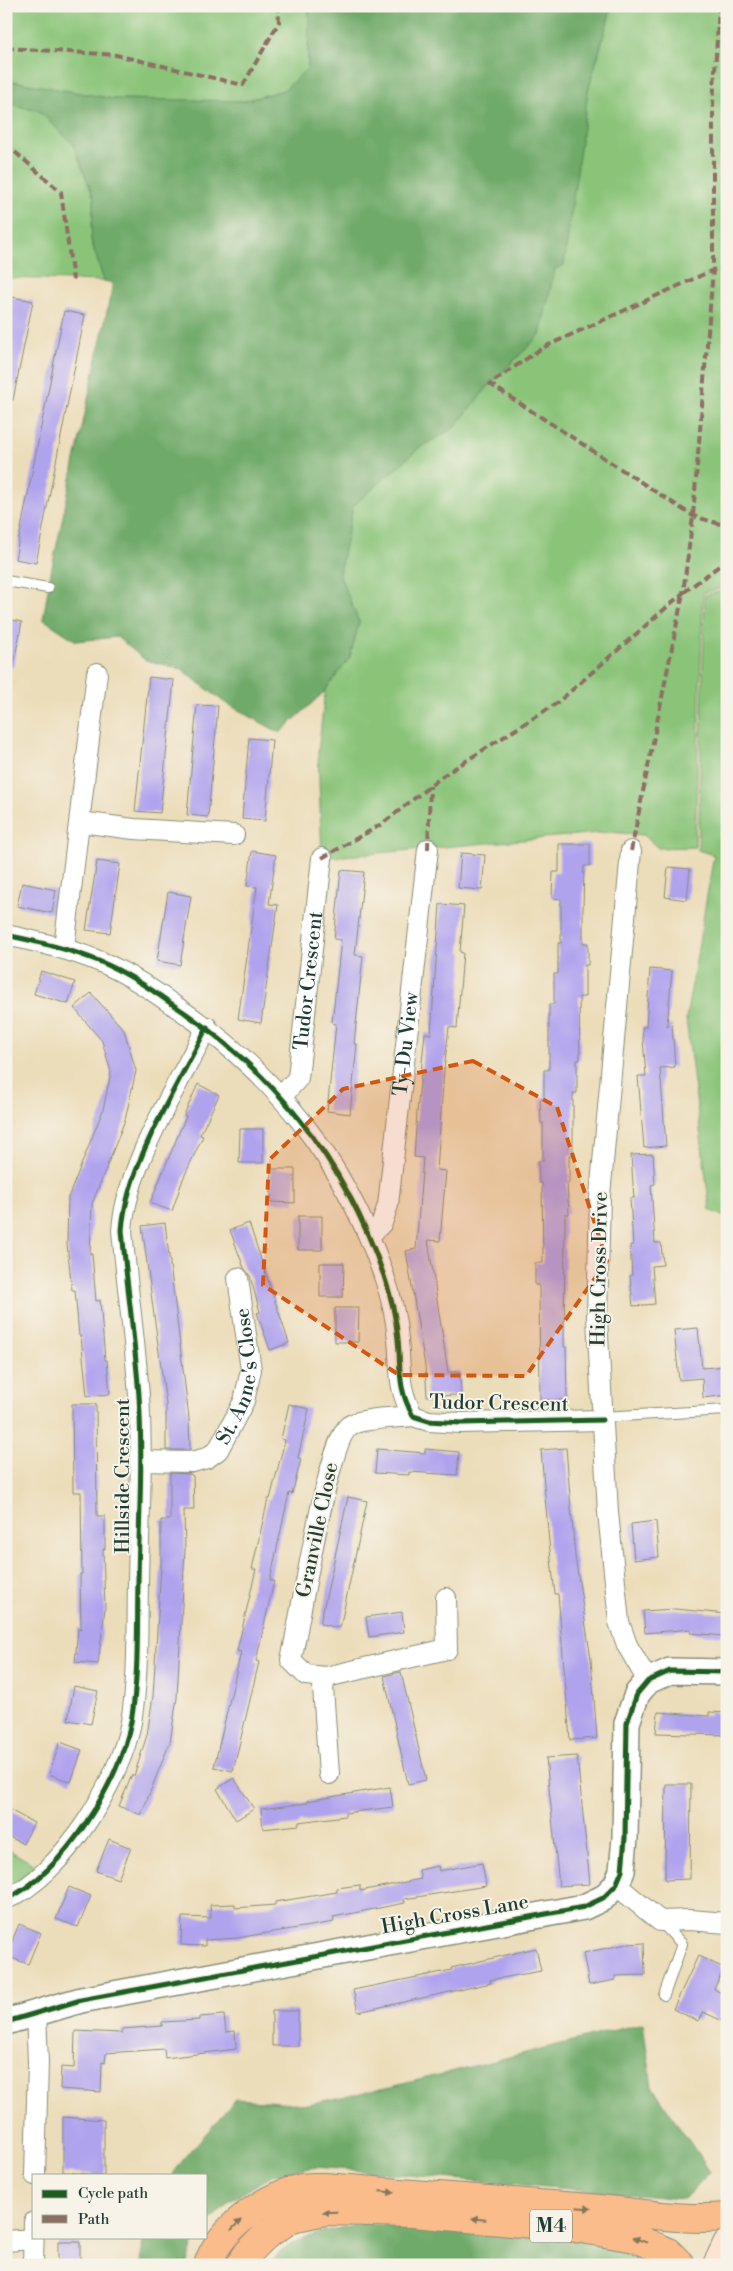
<svg xmlns="http://www.w3.org/2000/svg" width="733" height="2271" viewBox="0 0 733 2271" font-family="'Libre Bodoni',serif">
<rect width="100%" height="100%" fill="#f7f3e8"/>
<filter id="ink" filterUnits="userSpaceOnUse"><feTurbulence type="fractalNoise" baseFrequency=".02" numOctaves="2"/><feDisplacementMap in="SourceGraphic" scale="10" xChannelSelector="R" yChannelSelector="G"/><feConvolveMatrix kernelMatrix="1 2 1 2 8 2 1 2 1" color-interpolation-filters="sRGB"/></filter>
<filter id="wash" filterUnits="userSpaceOnUse"><feTurbulence type="fractalNoise" baseFrequency=".0096" numOctaves="4" result="noise"/><feDisplacementMap in="SourceGraphic" scale="20" xChannelSelector="R" yChannelSelector="G"/><feGaussianBlur stdDeviation="1.12" result="paint"/><feColorMatrix in="noise" values="0 0 0 0 0 0 0 0 0 0 0 0 0 0 0 0 0 1.4 0 .05"/><feComposite in="paint" operator="in"/></filter>
<g filter="url(#wash)">
<rect width="100%" height="100%" fill="#ecddba"/>
<!-- green -->
<path fill="#8ac479" stroke="#548056" d="M6,6H309L308,68L284,90L244,101L114,99L6,80Z
M612,6H727V587L703,593L695,847L658,848L644,835L610,832L322,858L318,753L325,691L350,657L359,622L339,574L353,506L419,448L454,428L490,384L540,335L576,170L588,91Z
M6,103L39,111L73,144L94,198L91,240L104,281L6,278Z
M727,590V1218L710,1210L686,1019L714,855L698,850L705,595Z
M6,1848L46,1872L6,1899Z"/>
<!-- forest -->
<path fill="#6faa69" stroke="#47744e" d="M309,6H612L588,91L564,265L555,269L540,335L490,384L454,428L419,448L353,506L339,574L359,622L350,657L325,691L280,733L224,702L181,669L145,660L117,637L76,641L43,619L51,572L113,283L104,281L91,240L94,198L73,144L39,111L6,103V80L114,99L244,101L284,90L308,68Z
M643,2023L652,2086L710,2172L684,2199L317,2167L274,2174L230,2201L206,2225V2175H173L177,2167L236,2099L308,2104L395,2086Z
M364,2224L597,2237L650,2257L657,2265H266L292,2243L324,2231Z
M143,2237H196L186,2265H141Z"/>
<g id="blocks">
<!-- building -->
<path fill="#b0a3ee" d="M12,297L33,301L13,400L6,399V325Z
M64,311L85,315L36,563L15,559Z
M6,619L22,622L13,667L6,666Z
M149,677L174,680L160,813L135,811Z
M197,705L218,706L208,817L187,815Z
M249,738L272,740L265,821L242,819Z
M559,844H590V866H584L583,910V943H588V965H585V997H579L580,1060H577V1093H573V1155H569V1183H567L569,1214H565L564,1347H566L567,1400H540L539,1285H535V1263H543L542,1183H539L538,1161H543V1123H541L540,1099H544V1070H549V1004H554V974H558V943H561V899L552,898L553,872H559Z
M252,851L276,855L269,904L278,905L261,1023L238,1019L257,887L247,886Z
M461,853L485,855L482,890L458,888Z
M97,861L120,864L110,933L86,930Z
M668,867L690,869L687,900L665,897Z
M341,870L364,872L355,955L363,956L354,1044H357L350,1114L327,1111L336,1024L332,1023L341,940L334,939Z
M22,883L56,890L52,913L17,906Z
M168,892L191,896L180,965L157,961Z
M440,904L464,906L460,952L463,953L457,1028L449,1027L444,1070L437,1170L446,1171L440,1241L428,1240L448,1372H460L461,1395L427,1396L425,1366L406,1251L416,1249L423,1158L414,1157L417,1112L425,1033L431,1034Z
M650,969L672,971L667,1026L672,1025L675,1067L660,1068L666,1146L644,1148L638,1076H646L642,1027H646Z
M41,971L75,982L68,1004L34,994Z
M91,993L124,1030L136,1071L125,1120L92,1204L90,1254H92L96,1301L100,1300L105,1360H107L110,1394L87,1396L81,1336H79L75,1290H72L67,1244L68,1198L103,1110L111,1072L102,1041L74,1008Z
M198,1084L219,1095L200,1135L203,1136L183,1179L172,1211L150,1203L186,1116L184,1115Z
M240,1129H263V1163H239Z
M653,1154L655,1184L651,1185L655,1243H661L663,1265L652,1266L655,1304L633,1306L630,1276L632,1275L630,1245H633L630,1198H634L631,1155Z
M271,1169H295V1203L271,1202Z
M298,1216H322V1250H298Z
M165,1223L189,1418L190,1450H166V1404L142,1226Z
M249,1223L289,1343L270,1350L257,1313L260,1312L250,1276L244,1268L230,1230Z
M320,1263H344L343,1297H320Z
M335,1308H359L358,1342H335Z
M698,1328L702,1368L727,1366V1395L703,1398L702,1378L679,1380L674,1330Z
M72,1404H96L97,1516H105V1549H103L105,1608L98,1664L75,1662L78,1628L81,1629L80,1574H82L81,1492H73Z
M289,1404L309,1409L298,1458L301,1459L292,1494L289,1493L270,1580L274,1581L256,1661L259,1662L233,1771L214,1767L241,1652L237,1651L256,1569H252L268,1499H270L285,1440L281,1439Z
M566,1448L575,1556L591,1659L597,1738L570,1740L558,1594H555L549,1542L541,1450Z
M377,1449L425,1453V1449L459,1452L457,1475L409,1472V1475L375,1473Z
M170,1473L190,1474L193,1476L194,1510H184L185,1549L177,1698L170,1742L141,1815L119,1806L132,1775L134,1776L147,1735L153,1696L161,1566V1520H170Z
M348,1497L367,1501L340,1628L320,1624Z
M656,1521L659,1557L634,1560L631,1524Z
M675,1609L726,1614L725,1636L690,1633L691,1629L645,1633L643,1611Z
M402,1612L404,1632L369,1637L366,1617Z
M401,1672L426,1780L408,1784L384,1676Z
M74,1686L98,1691L91,1724L68,1720Z
M658,1712L709,1716V1712L727,1713V1735L656,1733Z
M60,1742L82,1750L71,1782L49,1774Z
M577,1756L590,1884L559,1886L546,1758Z
M234,1778L254,1809L236,1820L217,1789Z
M666,1784H691L690,1879L665,1880Z
M390,1787L393,1807L345,1813V1816L299,1822V1825L263,1829L261,1809L307,1803V1801Z
M6,1808L34,1823L23,1844L6,1835Z
M109,1839L131,1848L118,1879L96,1871Z
M482,1863L486,1886L404,1899L405,1903L333,1917L334,1922L237,1938L205,1940V1946L181,1945L182,1917L211,1918L210,1905L235,1904V1908L275,1905V1902L337,1892V1888L360,1885V1891L421,1879L419,1870L438,1866L439,1871Z
M69,1887L91,1896L78,1927L56,1919Z
M19,1924L41,1933L28,1964L6,1956Z
M644,1943L645,1975L615,1976V1980L589,1985L583,1953L627,1944Z
M536,1948L541,1971L490,1980L491,1983L358,2012L353,1990L452,1970L451,1968Z
M698,1956L724,1968L714,1989L727,1996V2023L703,2012L698,2021L673,2009Z
M272,2011H298V2046H272Z
M224,2015L226,2032L235,2031L236,2049L165,2058L164,2049L106,2053L105,2063L102,2062L101,2092L60,2089L61,2067L74,2068L75,2031L122,2033V2029L162,2026V2022L199,2020V2017Z
M63,2117L104,2120V2175L63,2172Z
M58,2242H80V2265H58Z"/>
</g>
</g>
<g filter="url(#ink)">
<use href="#blocks" fill-opacity="0" stroke="#868d77" stroke-width="1"/>
<g fill="none" stroke-linecap="round" stroke-linejoin="round">
<defs>
<path id="service" d="M6,581L48,588
M602,1417L727,1410
M661,1922L682,1944L664,1995"/>
<g id="minor">
<path d="M80,822L134,829L234,835"/>
<path d="M631,851L600,1196L597,1318L608,1512L619,1622L627,1645L648,1681"/>
<path d="M6,935C38,942 70,949 101,962C125,972 148,987 169,1002C273,1070 344,1159 384,1276C391,1296 396,1318 398,1339C401,1370 397,1387 413,1416L429,1421L461,1423L602,1420"/>
<path d="M64,948L97,673"/>
<path id="s1" d="M282,1096L298,1078L322,858"/>
<path id="s2" d="M370,1235L382,1223L388,1205L428,849"/>
<path d="M413,1416C397,1418 360,1418 349,1426C327,1443 300,1622 291,1660L306,1675L326,1677L447,1649L446,1598"/>
<path id="s3" d="M140,1461L192,1462L207,1458L218,1450L231,1426L244,1401L251,1370L238,1278"/>
<path d="M326,1677L323,1688L329,1774"/>
<path d="M616,1885L660,1921L690,1920L727,1923"/>
<path d="M6,1899C62,1876 121,1779 131,1722C139,1676 137,1628 138,1582C139,1520 143,1458 139,1396C135,1341 127,1286 122,1230C127,1164 177,1087 207,1027"/>
<path d="M35,2175L38,2062L36,2013"/>
<path d="M6,2241L33,2239"/>
<path d="M33,2265L34,2222"/>
</g>
<path id="tertiary" d="M6,2022L81,2000L584,1907L603,1898L616,1885L622,1871L625,1838L627,1723L637,1694L648,1681L670,1671L727,1672"/>
<path id="secondary" d="M717,2265L727,2244"/>
<path id="motorway" d="M208,2265C219,2229 262,2199 297,2189C305,2186 315,2187 324,2187C413,2194 501,2201 590,2208C636,2212 680,2221 727,2217
M240,2265L248,2253L265,2236L292,2218L325,2211L413,2213L575,2228L635,2238L668,2252L681,2265"/>
</defs>
<!-- service casing -->
<use href="#service" stroke="#868d77" stroke-width="12"/>
<!-- minor casing -->
<use href="#minor" stroke="#868d77" stroke-width="22"/>
<!-- tertiary casing -->
<use href="#tertiary" stroke="#868d77" stroke-width="28"/>
<!-- secondary casing -->
<use href="#secondary" stroke="#868d77" stroke-width="30"/>
<!-- motorway casing -->
<use href="#motorway" stroke="#868d77" stroke-width="30"/>
<!-- service -->
<use href="#service" stroke="#fff" stroke-width="10"/>
<!-- minor -->
<use href="#minor" stroke="#fff" stroke-width="20"/>
<!-- tertiary -->
<use href="#tertiary" stroke="#fff" stroke-width="25"/>
<!-- secondary -->
<use href="#secondary" stroke="#fde4d1" stroke-width="28"/>
<!-- motorway -->
<use href="#motorway" stroke="#fabc8b" stroke-width="28"/>
<!-- quiet -->
<path stroke="#8d6e63" stroke-width="4" stroke-dasharray="8 4" stroke-linecap="butt" d="M6,48L116,55L243,85L279,22L278,6
M6,144L61,192L73,280
M727,267L713,270L542,348L490,384L693,516L727,526
M723,525L727,455
M428,849L430,786
M631,851L683,593L727,560
M322,858L382,824L444,775L557,703L683,593L693,516L713,270V104L719,6"/>
<defs>
<path id="cycleway" d="M6,935C38,942 70,949 101,962C125,972 148,987 169,1002C273,1070 344,1159 384,1276C391,1296 396,1318 398,1339C401,1370 397,1387 413,1416L429,1421L461,1423L602,1420
M6,1899C62,1876 121,1779 131,1722C139,1676 137,1628 138,1582C139,1520 143,1458 139,1396C135,1341 127,1286 122,1230C127,1164 177,1087 207,1027
M6,2022L81,2000L584,1907L603,1898L616,1885L622,1871L625,1838L627,1723L637,1694L648,1681L670,1671L727,1672"/>
</defs>
<!-- cycleway casing -->
<use href="#cycleway" stroke="#f7f3e8" stroke-width="8"/>
<!-- cycleway -->
<use href="#cycleway" stroke="#1b5e20" stroke-width="5"/>
</g>
<!-- one-way arrows -->
<defs><path id="oneway-solid" d="M-6-.8H1V-3.2L6.5 0L1 3.2V.8H-6Z" transform="scale(1.25)"/></defs>
<g fill="#82765b">
<use href="#oneway-solid" transform="translate(387 2192) rotate(5)"/>
<use href="#oneway-solid" transform="translate(584 2208) rotate(5)"/>
<use href="#oneway-solid" transform="translate(330 2212) rotate(178)"/>
<use href="#oneway-solid" transform="translate(479 2219) rotate(-175)"/>
<use href="#oneway-solid" transform="translate(236 2225) rotate(-46)"/>
<use href="#oneway-solid" transform="translate(640 2240) rotate(-160)"/>
</g>
</g>
<!-- marked area -->
<path fill="#d45610" fill-opacity="0.2" stroke="#d45610" stroke-width="4" stroke-dasharray="10 6" stroke-linejoin="round" d="M473,1061L557,1107L607,1261L526,1376L399,1375L263,1285L269,1160L343,1089Z"/>
<g text-anchor="middle" dominant-baseline="central" stroke-width="4" stroke-linejoin="round" paint-order="stroke">
<!-- shield labels -->
<rect fill="#f7f3e8" stroke="#60746a" stroke-width="1" x="530" y="2209.5" width="42" height="33" rx="4"/>
<g font-size="19" font-weight="bold" fill="#1f3d34">
<text x="551" y="2226">M4</text>
</g>
<!-- street labels -->
<g font-size="20" fill="#1f3d34" stroke="#f7f3e8">
<text stroke="none"><textPath href="#s1" startOffset="122">Tudor Crescent</textPath></text>
<text stroke="none"><textPath href="#s2" startOffset="198">Ty-Du View</textPath></text>
<text transform="translate(600 1269) rotate(-89)">High Cross Drive</text>
<text stroke="none"><textPath href="#s3" startOffset="160">St. Anne's Close</textPath></text>
<text transform="translate(499 1404) rotate(1)">Tudor Crescent</text>
<text transform="translate(123 1476) rotate(-90)">Hillside Crescent</text>
<text transform="translate(318 1530) rotate(-78)">Granville Close</text>
<text transform="translate(455 1915) rotate(-10)">High Cross Lane</text>
</g>
</g>
<!-- margin -->
<rect width="733" height="2271" fill="none" stroke="#f7f3e8" stroke-width="25"/>
<!-- legend -->
<rect x="32" y="2174" width="175" height="65" fill="#f7f3e8" stroke="#a1aaa0"/>
<rect x="42" y="2190" width="25" height="8" fill="#1b5e20" stroke="#a1aaa0"/>
<text x="78" y="2198" font-size="15" fill="#1f3d34">Cycle path</text>
<rect x="42" y="2215" width="25" height="8" fill="#8d6e63" stroke="#a1aaa0"/>
<text x="78" y="2224" font-size="15" fill="#1f3d34">Path</text>
</svg>
